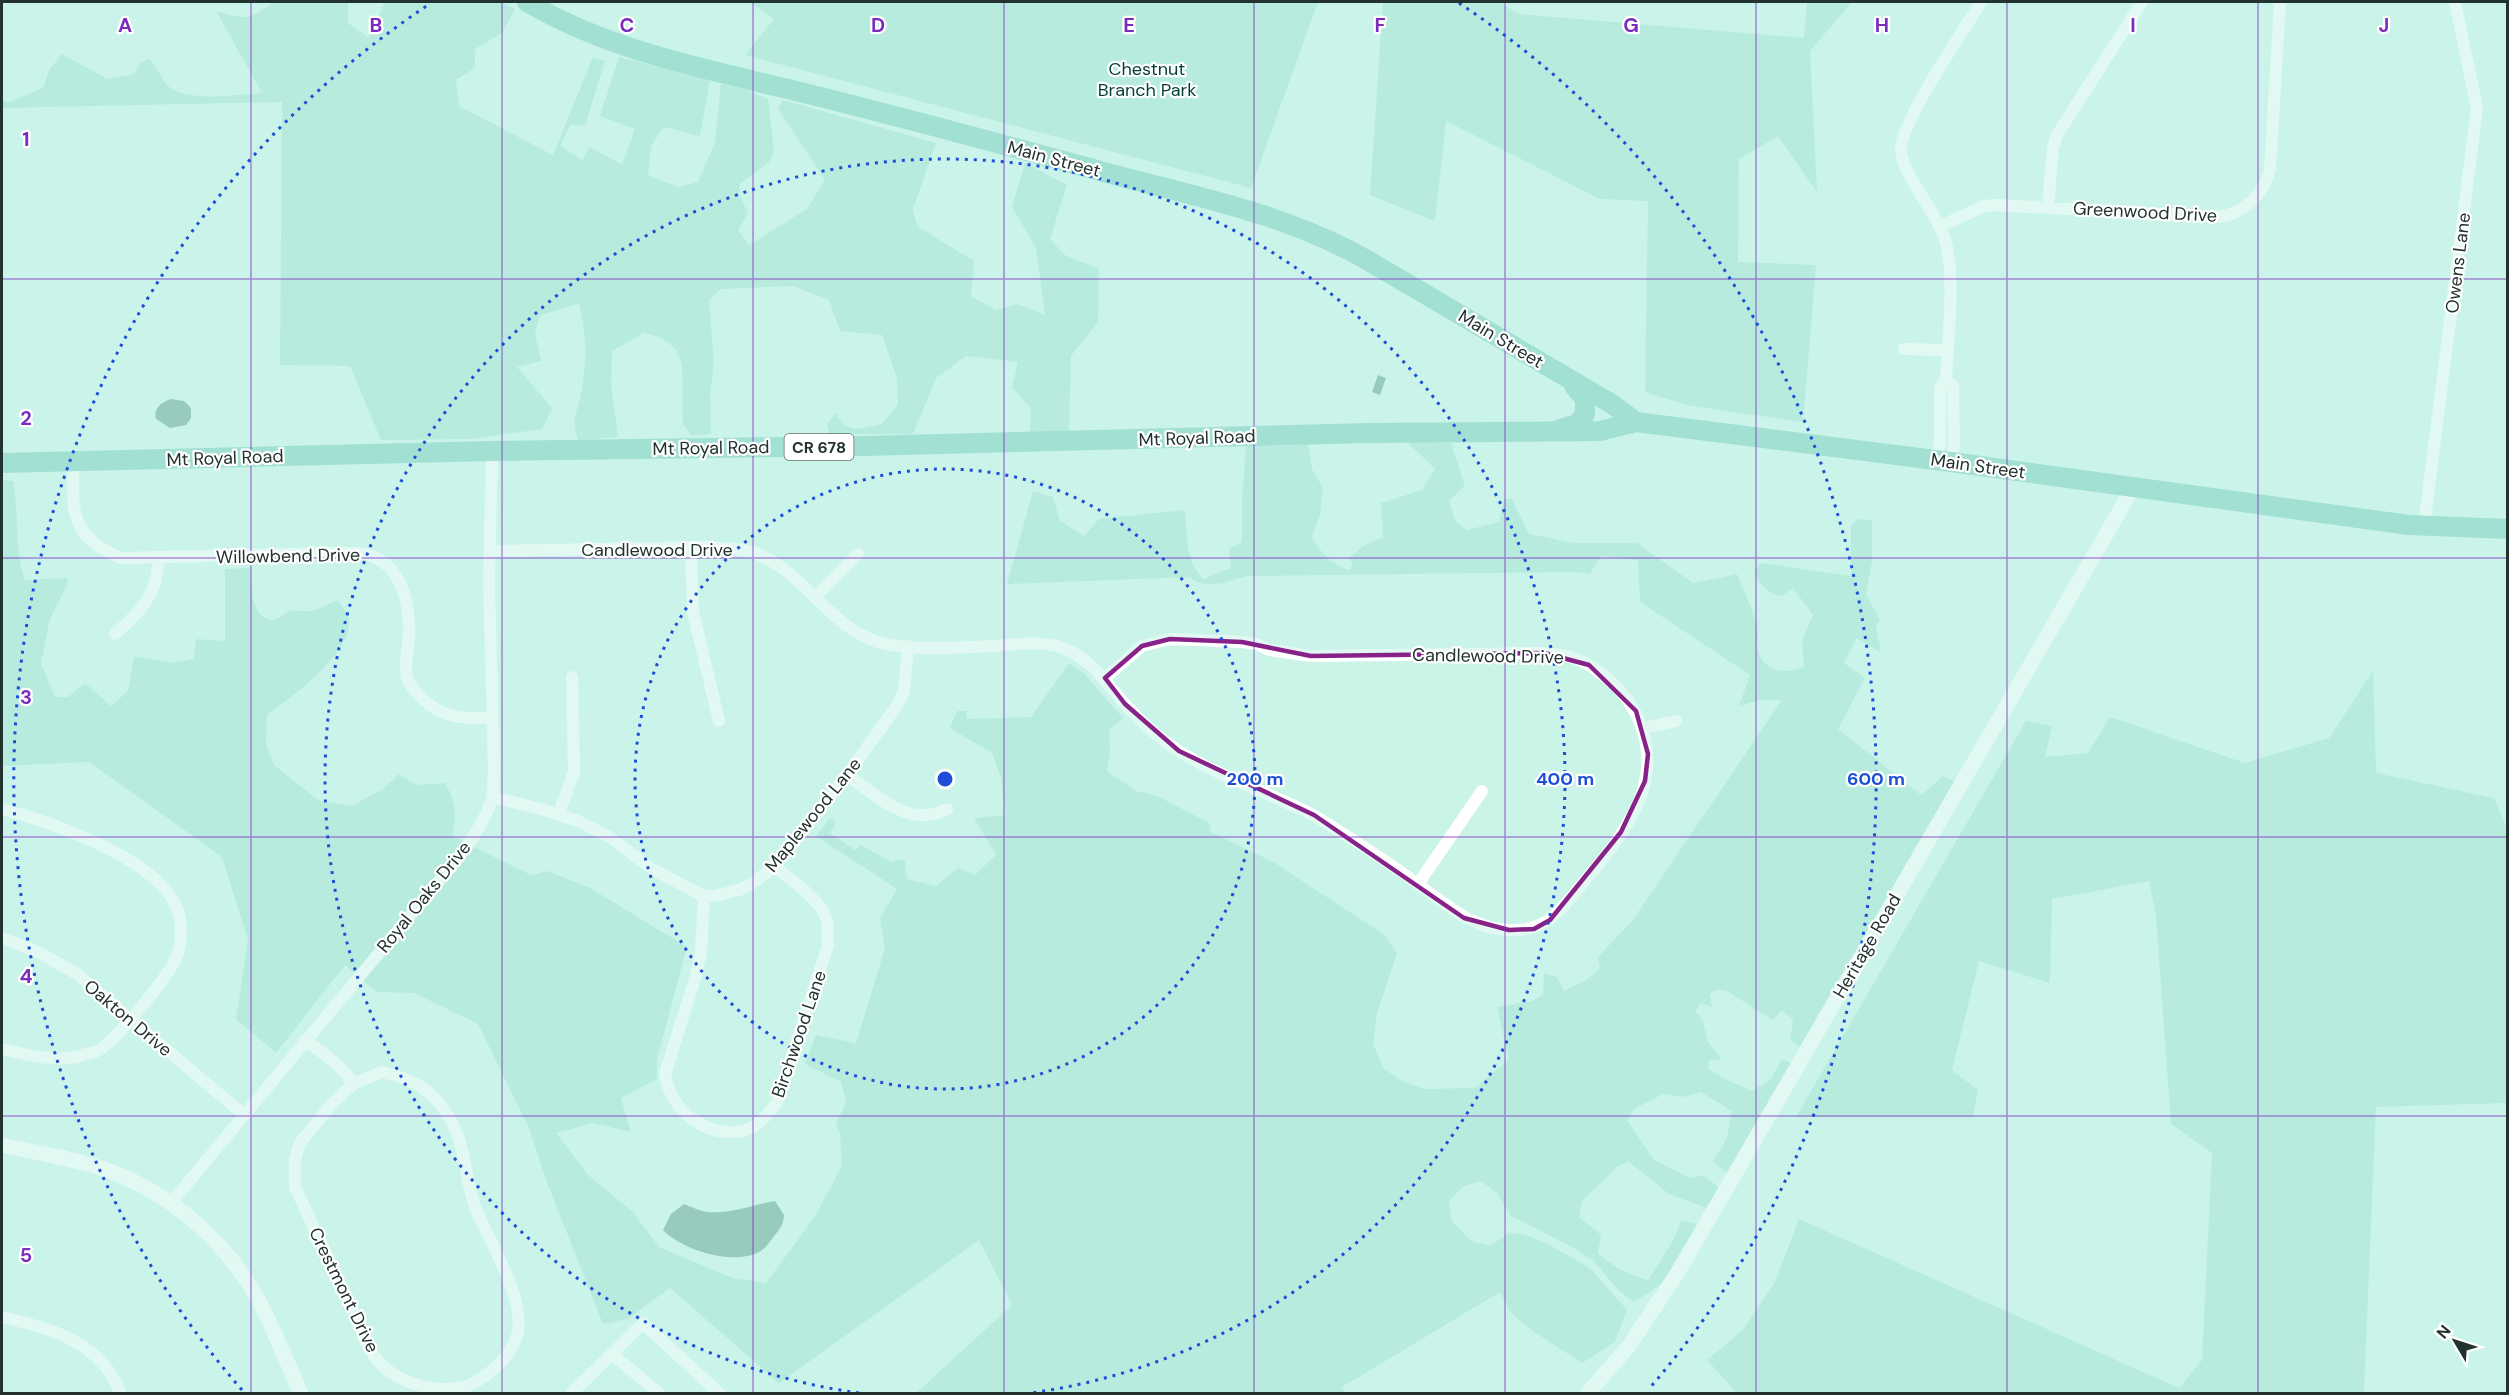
<svg xmlns="http://www.w3.org/2000/svg" width="2509" height="1395" viewBox="0 0 2509 1395" font-family="'DM Sans',sans-serif">
<rect width="100%" height="100%" fill="#cbf4e9"/>
<!-- green -->
<path fill="#a0e0d0" d="M274,2H348V23L369,38L385,2H501L515,9L502,33L475,49V68L456,80L459,106L553,155L593,57L605,61L585,126L571,124L560,146L582,160L590,147L622,165L635,129L600,116L619,57L710,80L700,136L664,127L651,146L648,175L678,187L698,182L715,142L721,84L745,89L768,99L774,151L769,162L740,184L739,194L748,213L738,230L749,245L807,209L825,180L778,109L783,100L936,143L913,209L917,226L974,261L971,296L995,310L1017,304L1045,315L1036,248L1012,207L1025,163L1067,185L1050,239L1065,255L1099,269L1098,322L1071,356L1069,432L1030,433L1031,408L1012,388L1018,362L966,356L936,378L913,434H829L827,424L836,413C847,436 862,428 882,424L898,404L897,378L882,335L840,331L829,300L793,286L721,289L709,300L714,362L710,394L711,434L692,436L683,424L682,364L675,348L661,338L644,333L612,351L611,384L618,437L578,440C571,417 577,415 581,394C587,363 587,334 579,304L540,315L535,334L541,361L517,367L552,408L542,429L471,439L381,440L350,366L280,365L282,102L2,108V100L9,102L43,88L49,70L62,54L107,79L132,75L141,63L149,59C159,67 160,81 172,89C190,101 241,95 262,93L216,11C249,20 246,21 274,2Z
M750,2H1318L1251,188L745,55L774,19Z
M1383,2H1500L1518,14L1804,38L1807,2H1852L1810,51L1817,192L1778,136L1739,159L1738,262L1816,265L1803,422L1686,405L1645,392L1648,201L1600,199L1446,121L1435,221L1370,195Z
M1406,441L1451,443L1465,485L1449,501L1455,521L1467,530L1499,522L1504,499H1512L1529,534L1573,543H1637L1693,583L1737,574C1744,592 1754,612 1758,632C1759,638 1756,645 1758,651C1764,672 1786,675 1804,667L1802,640L1813,615L1793,588L1782,596C1768,595 1759,584 1754,571L1761,563L1851,576V525L1859,519L1872,520V562L1866,594L1880,620L1876,625L1881,653L1857,638L1844,663L1865,678L1838,729L1921,795L1943,776L1955,782L1800,1047L1790,1040L1793,1020L1782,1010L1773,1020L1725,990H1715L1710,995L1712,1007L1701,1003L1695,1011L1703,1021L1708,1042L1722,1060H1709L1708,1068L1725,1079L1752,1091L1771,1079L1782,1059L1792,1063L1728,1173L1713,1162L1727,1138L1732,1111L1701,1092L1682,1097L1663,1094L1634,1109L1627,1120L1654,1160L1690,1178L1702,1175L1719,1187L1707,1208L1669,1194L1628,1161L1617,1167L1582,1201L1579,1217L1601,1235L1598,1253C1614,1267 1628,1275 1648,1280L1673,1241L1681,1221L1698,1224L1665,1282L1634,1302L1617,1289L1594,1261L1572,1247L1511,1216L1497,1193L1481,1181L1464,1186L1449,1201L1452,1221L1471,1241L1490,1246L1509,1233L1524,1234L1550,1245L1591,1269L1627,1310L1615,1342L1582,1363L1531,1330L1511,1313L1500,1292L1342,1387L1345,1393L915,1394L1012,1305L979,1240L779,1383L670,1288L627,1319L603,1324L546,1180L529,1128L478,1024L414,993L376,992L345,965L276,1053L236,1019L248,940L222,857L89,762L2,766V480L13,481C20,514 13,547 25,580L67,578V585L50,619L41,664L55,697H68L85,683L111,706L128,691L134,657L173,663L194,659L196,639L225,641V569L250,568C252,584 250,618 272,620C280,620 282,614 288,612C295,609 304,612 312,611C321,609 328,602 338,601C342,606 349,613 349,621C350,655 292,697 267,715L266,744L274,765L319,801L351,806L382,790L399,774L416,785L445,783C455,800 458,817 452,836L531,875L547,871L590,888L687,947L657,1059V1079L621,1098L631,1132L593,1123L556,1133L588,1175L632,1211L659,1247L733,1278L766,1283L814,1218L842,1166L840,1133L836,1125L846,1102L841,1082L805,1064L816,1035L856,1043L885,948L880,918L897,889L816,836L830,818L836,823L830,833L855,850L861,845L891,862L900,859L905,861L907,879L936,886L958,868L975,875L996,855L974,818L1005,815L1001,778L992,753L950,728L957,711H966L967,719L1031,717L1069,663L1084,673L1123,718L1109,730L1110,751L1107,771L1136,791L1157,796L1211,824L1209,831L1275,863L1386,936L1397,953L1377,1014L1373,1044L1383,1068L1402,1081L1424,1089L1475,1088L1509,1059L1497,1007L1532,1001L1543,995L1544,973L1557,977L1564,991L1588,979L1600,968L1598,957L1632,921L1782,700H1760L1739,706L1750,675L1640,602L1638,560L1601,556L1590,574L1576,572L1246,576C1225,583 1207,590 1189,577L1007,584L1033,491L1053,497L1060,521L1084,536L1099,519L1185,510C1187,535 1185,560 1203,579L1231,568L1229,549L1242,542V500L1246,446L1308,445L1312,469L1323,488L1320,515L1312,536C1320,554 1331,562 1349,571L1353,564L1349,559L1363,546L1383,537L1381,503L1422,490L1435,469Z
M2373,671L2376,773L2494,798L2507,828L2508,1103L2376,1107L2364,1391L2368,1393H1737L1707,1360L1743,1330L1775,1282L1799,1219L2179,1388L2202,1360L2212,1153L2171,1124L2156,917L2149,881L2052,899L2050,983L1979,961L1952,1070L1978,1090L1973,1117H1796L2026,721L2052,726L2045,757L2088,753L2110,717L2245,763L2329,738Z"/>
<!-- water -->
<path fill="#5a9a8b" d="M1378,375L1386,378L1380,395L1372,392Z
M171,399L184,401L191,408V418L186,425L170,428L156,419C153,408 162,402 171,399Z
M775,1201L784,1215C784,1225 778,1231 772,1239C768,1244 765,1249 759,1252C733,1266 682,1250 663,1230L671,1214L684,1204C692,1207 699,1211 708,1212C731,1214 752,1205 775,1201Z"/>
<g fill="none" stroke-linecap="round" stroke-linejoin="round">
<!-- minor -->
<path stroke="#fff" stroke-width="12" d="M2048,207L2053,148L2057,135L2142,2
M1941,226L1984,206L1995,205L2216,217C2243,215 2264,195 2270,169L2280,2
M1904,349L1947,350
M1946,379L1953,386L1954,445L1951,462
M1936,460L1940,442V387L1946,379C1948,342 1955,277 1946,243C1938,212 1901,175 1901,149C1902,119 1963,32 1981,2
M74,463C71,511 71,538 121,558L337,553C347,553 359,552 369,555C403,566 410,605 409,636C408,648 404,666 407,678C410,686 417,694 424,700C444,719 466,719 492,717
M2424,526L2477,108L2455,2
M691,549L693,612L719,721
M491,551L706,547C721,548 738,548 752,552C805,570 828,628 881,643C910,651 963,647 994,646C1020,644 1048,639 1072,652C1094,664 1108,685 1124,703C1139,720 1160,739 1179,751C1220,777 1268,792 1311,814C1319,818 1326,823 1334,828C1366,848 1397,868 1427,891C1453,910 1476,929 1509,930C1548,932 1560,910 1583,883C1604,859 1627,830 1639,801C1659,752 1641,702 1599,672C1591,666 1581,659 1570,657C1562,654 1553,654 1544,653L1311,656L1269,650L1257,644L1242,642L1170,639L1142,646L1105,678
M815,597L858,554
M115,634C140,612 159,593 158,559
M1643,728L1676,721
M847,775C877,796 910,829 947,809
M492,797L545,810L578,821L611,838L652,869L704,896H714L739,890L750,885L774,867L847,775L896,707L904,692L908,646
M2,809C51,822 149,856 174,902C183,918 183,944 175,960C166,979 117,1039 99,1050C96,1052 90,1053 86,1054C58,1064 29,1055 2,1049
M559,814L574,771L572,677
M1418,884L1482,791
M704,896L701,952L696,975L665,1074C670,1111 709,1141 746,1130C759,1126 769,1113 777,1102L828,945C827,938 829,929 827,921C823,901 790,879 774,867
M2,938L40,953L77,974L244,1115
M305,1040C322,1053 342,1065 353,1084
M382,1072C414,1079 433,1090 450,1119C466,1146 465,1179 475,1207C488,1240 527,1299 517,1335C511,1358 488,1376 468,1386C437,1395 393,1383 374,1356C364,1342 358,1322 351,1307C332,1267 314,1227 295,1187V1160L300,1143L331,1105L353,1084Z
M171,1203L459,857C472,840 486,819 492,798C494,789 493,778 494,769L489,583L492,451
M2,1317C51,1329 100,1340 121,1394
M612,1354L660,1394
M571,1394L643,1323L720,1394"/>
<!-- tertiary -->
<path stroke="#fff" stroke-width="15" d="M2,1145C32,1152 65,1157 95,1166C162,1187 220,1234 255,1294C273,1326 286,1360 301,1394
M1587,1394L1629,1346L1678,1272L2133,488"/>
<!-- primary -->
<path stroke="#72c7b9" stroke-width="20" d="M527,2C608,50 701,68 792,90C899,116 1005,145 1111,174C1201,198 1286,214 1367,260L1612,404L1636,422L1951,462L2409,525L2508,529
M1560,429L1577,424L1585,414V399L1574,386
M2,463L492,451L864,446L1371,433L1600,431L1636,422"/>
</g>
<!-- marked area -->
<path d="M0 0H2509V1395H0ZM1170,639L1242,642L1311,656L1544,653L1589,665L1636,711L1648,754L1645,781L1621,832L1550,920L1534,929L1509,930L1464,918L1314,815L1179,751L1125,704L1105,678L1142,646Z" fill="#cbf4e9" fill-opacity=".55" fill-rule="evenodd"/>
<path fill="none" stroke="#882289" stroke-width="4.5" stroke-linejoin="round" d="M1170,639L1242,642L1311,656L1544,653L1589,665L1636,711L1648,754L1645,781L1621,832L1550,920L1534,929L1509,930L1464,918L1314,815L1179,751L1125,704L1105,678L1142,646Z"/>
<!-- grid -->
<path fill="none" stroke="#7b2cbf" stroke-width="1.5" stroke-opacity="0.55" d="M251,2V1394M502,2V1394M753,2V1394M1004,2V1394M1254,2V1394M1505,2V1394M1756,2V1394M2007,2V1394M2258,2V1394M2,279H2508M2,558H2508M2,837H2508M2,1116H2508"/>
<!-- distance rings -->
<g fill="none" stroke="#1d4ed8" stroke-width="3" stroke-dasharray="3 6">
<circle cx="945" cy="779" r="310"/>
<path d="M859 1393A620 620 0 1 1 1031 1393"/>
<path d="M242 1390A931 931 0 0 1 431 3M1459 3A931 931 0 0 1 1648 1390"/>
</g>
<g text-anchor="middle" dominant-baseline="central" stroke-width="4.5" stroke-linejoin="round" paint-order="stroke">
<!-- shield labels -->
<rect fill="#fff" stroke="#64706d" stroke-width="1.5" x="784.5" y="434" width="69" height="26" rx="4.5"/>
<g font-size="16" font-weight="bold" fill="#22322e">
<text x="819" y="447">CR 678</text>
</g>
<!-- park labels -->
<g font-size="18" fill="#013f35" stroke="#fff">
<text x="1147" y="69">Chestnut<tspan x="1147" dy="21">Branch Park</tspan></text>
</g>
<!-- street labels -->
<g font-size="18" fill="#22322e" stroke="#fff">
<text transform="translate(1054 159) rotate(15)">Main Street</text>
<text transform="translate(2145 212) rotate(3)">Greenwood Drive</text>
<text transform="translate(2458 263) rotate(-83)">Owens Lane</text>
<text transform="translate(1501 339) rotate(31)">Main Street</text>
<text transform="translate(1197 438) rotate(-2)">Mt Royal Road</text>
<text transform="translate(711 448) rotate(-1)">Mt Royal Road</text>
<text transform="translate(225 458) rotate(-2)">Mt Royal Road</text>
<text transform="translate(1978 466) rotate(8)">Main Street</text>
<text x="657" y="550">Candlewood Drive</text>
<text transform="translate(288 556) rotate(-1)">Willowbend Drive</text>
<text transform="translate(1488 656) rotate(1)">Candlewood Drive</text>
<text transform="translate(813 815) rotate(-51)">Maplewood Lane</text>
<text transform="translate(424 897) rotate(-51)">Royal Oaks Drive</text>
<text transform="translate(1867 946) rotate(-60)">Heritage Road</text>
<text transform="translate(128 1018) rotate(40)">Oakton Drive</text>
<text transform="translate(799 1034) rotate(-71)">Birchwood Lane</text>
<text transform="translate(344 1290) rotate(64)">Crestmont Drive</text>
</g>
</g>
<g font-size="20" text-anchor="middle" font-weight="bold" fill="#7b2cbf" stroke="#fff" stroke-width="4.5" stroke-linejoin="round" paint-order="stroke">
<text x="125" y="32">A</text>
<text x="376" y="32">B</text>
<text x="627" y="32">C</text>
<text x="878" y="32">D</text>
<text x="1129" y="32">E</text>
<text x="1380" y="32">F</text>
<text x="1631" y="32">G</text>
<text x="1882" y="32">H</text>
<text x="2133" y="32">I</text>
<text x="2384" y="32">J</text>
<text x="26" y="146">1</text>
<text x="26" y="425">2</text>
<text x="26" y="704">3</text>
<text x="26" y="983">4</text>
<text x="26" y="1262">5</text>
</g>
<circle cx="945" cy="779" r="9" fill="#1d4ed8" stroke="#fff" stroke-width="3"/>
<g font-size="18" text-anchor="middle" font-weight="bold" fill="#1d4ed8" stroke="#fff" stroke-width="4.5" stroke-linejoin="round" paint-order="stroke">
<text x="1255" y="785">200 m</text>
<text x="1565" y="785">400 m</text>
<text x="1876" y="785">600 m</text>
</g>
<!-- border -->
<rect width="2509" height="1395" fill="none" stroke="#22322e" stroke-width="6"/>
<!-- north arrow -->
<g transform="translate(2455 1341) rotate(309)" stroke="#ffffff" stroke-width="4.5" paint-order="stroke">
<path d="M0-4.5L10 22L0 15L-10 22Z" fill="#22322e"/>
<text y="-9" font-size="16" font-weight="bold" text-anchor="middle" fill="#22322e">N</text>
</g>
</svg>
